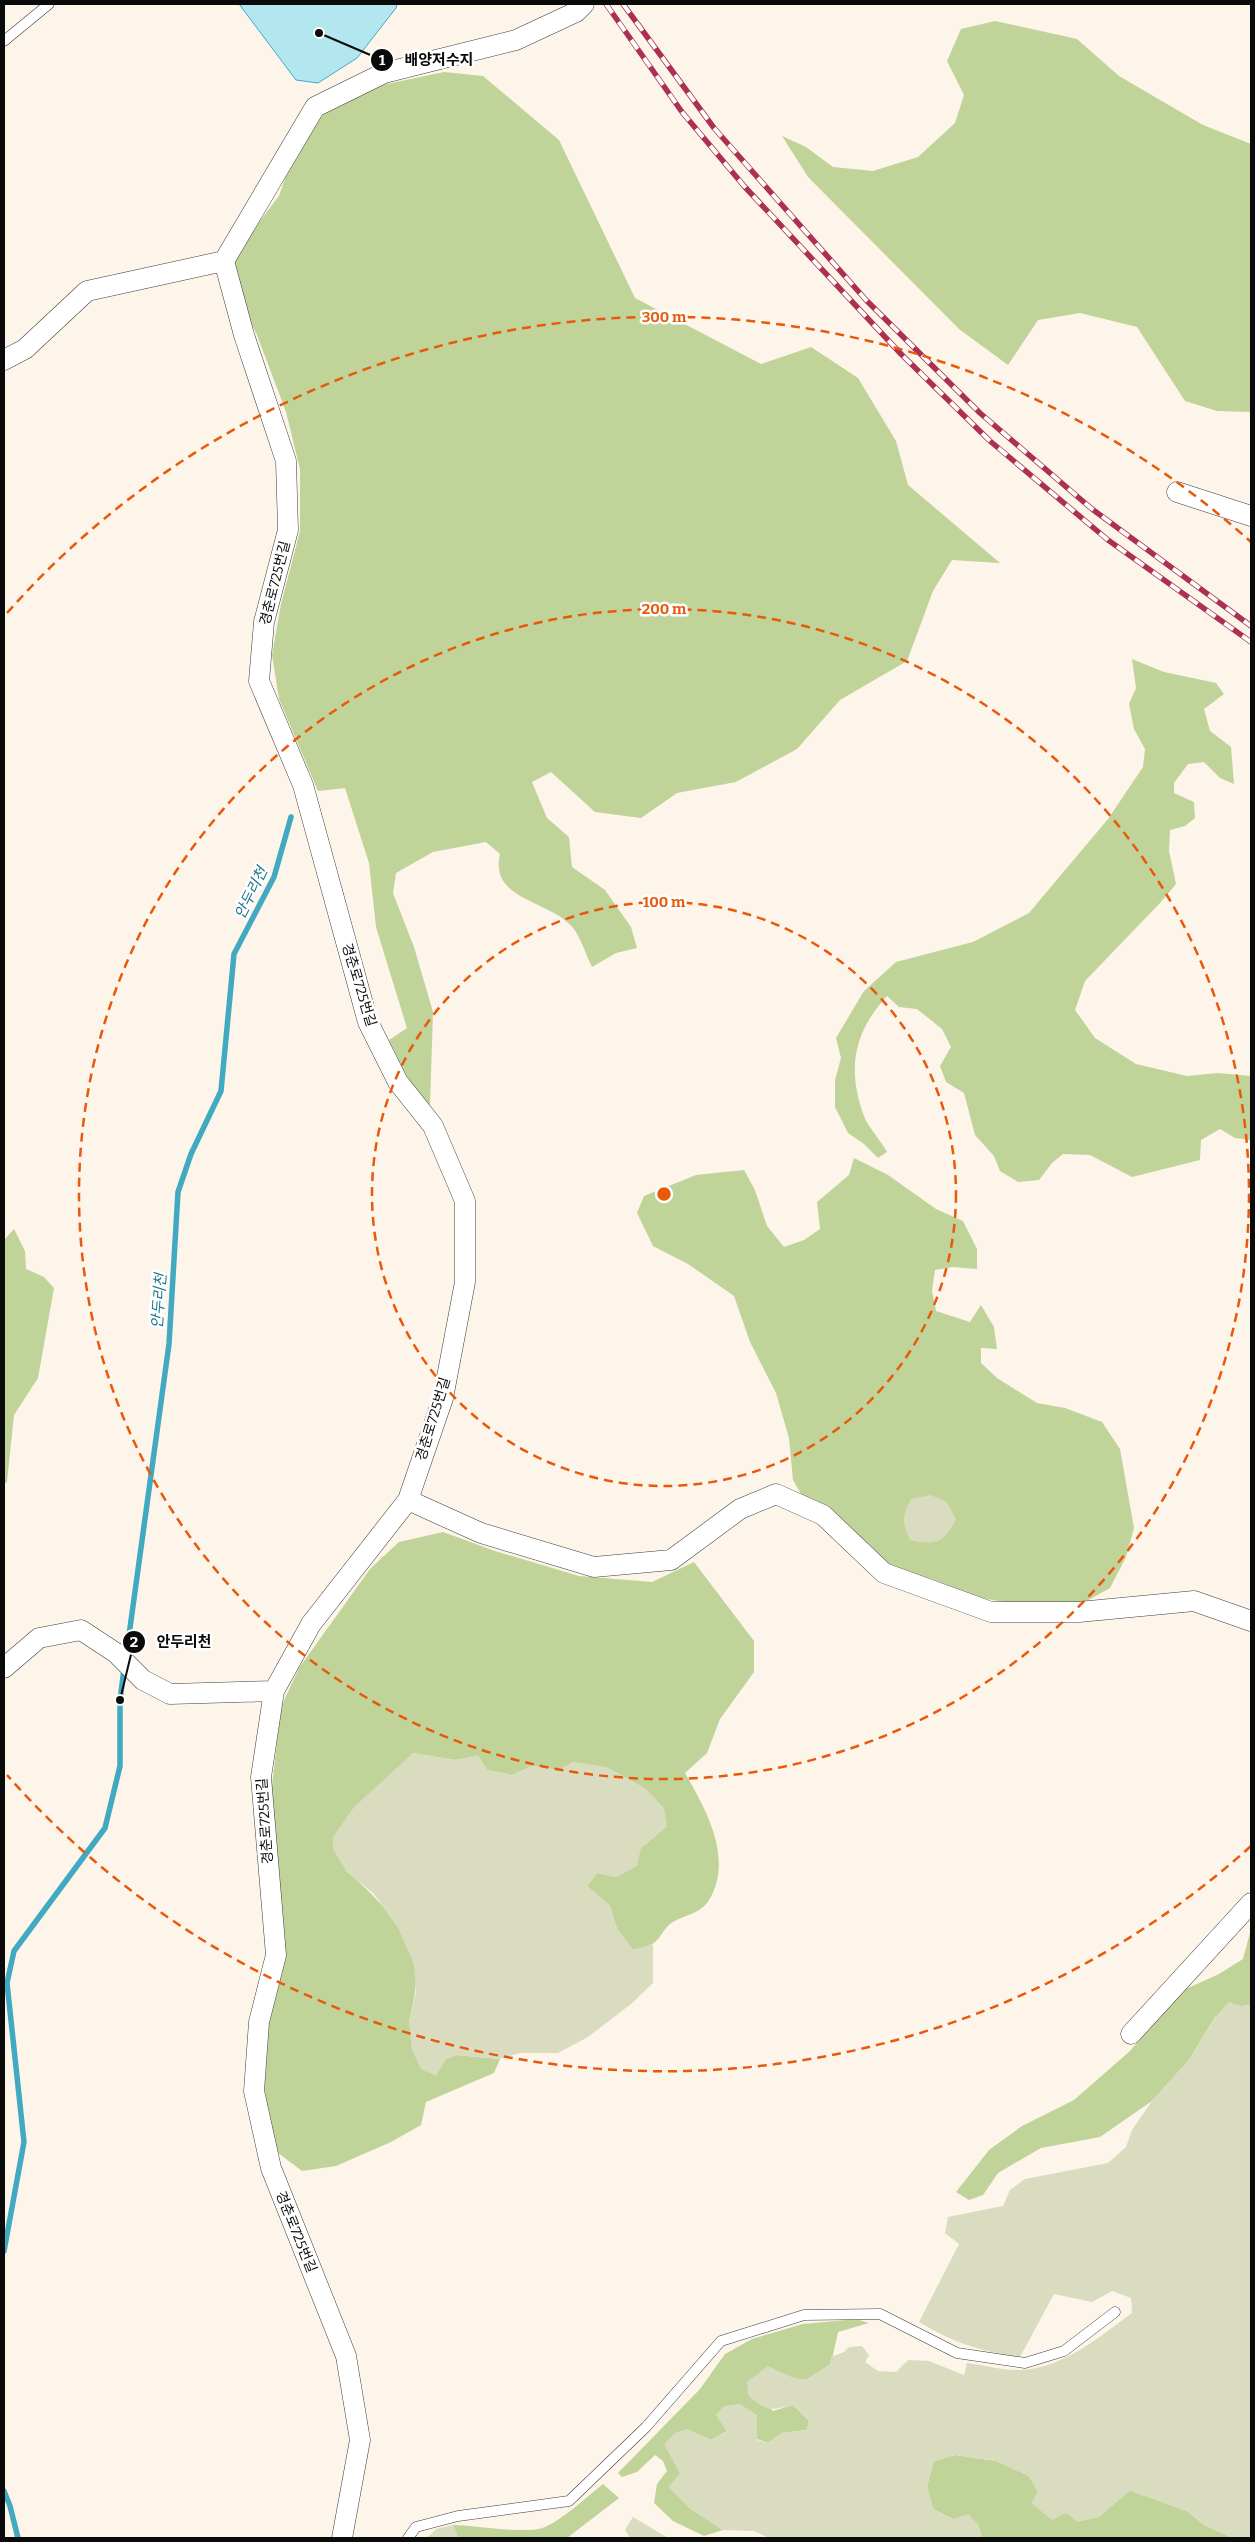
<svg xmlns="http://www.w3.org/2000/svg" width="1255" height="2542" viewBox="0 0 1255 2542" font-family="Bitter,'Noto Sans KR',serif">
<rect width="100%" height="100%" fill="#fdf5e9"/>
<!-- forest -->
<path fill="#c0d398" d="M995,21L1077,39L1119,76L1203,125L1251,144V412L1217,411L1185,401L1137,327L1080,313L1038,320L1008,365L959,329L808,177L782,136L806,147L833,167L873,171L918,157L955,123L964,95L947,61L961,29Z
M444,72L483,76L559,140L635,298L761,364L811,347L858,378L896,441L908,485L1000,563L952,560L933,591L907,661L840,700L797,749L736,782L677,793L641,818L595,812L551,772L532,782L547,818L569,837L572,867L605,890L631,927L637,948L616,953L592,967C586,955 581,938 573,928C551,900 489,901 500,854L486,842L433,852L396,873L393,893L414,947L433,1012L430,1105L417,1096L389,1040L407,1028L376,927L369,863L345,788L318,791L279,699L272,655L281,604L300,531V469L286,412L257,335L237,295L233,256L279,196L295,150L324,114L382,85Z
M1132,659L1164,672L1216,683L1224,694L1204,709L1210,731L1231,747L1234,784L1220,778L1204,762L1188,764L1174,783V793L1194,802L1195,818L1185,826L1170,830L1169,851L1176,884L1160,903L1085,981L1075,1010L1095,1038L1136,1064L1187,1076L1218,1073L1251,1076V1140L1235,1138L1220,1129L1201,1140L1200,1160L1132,1177L1090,1155L1063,1154L1052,1163L1039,1180L1018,1182L1000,1171L994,1156L975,1135L964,1093L946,1082L940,1066L951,1047L942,1029L917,1009L899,1007L887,996C853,1033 847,1070 864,1116C867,1125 881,1141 887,1152L878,1158L864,1144L848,1133L835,1107V1080L841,1058L836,1038L864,991L896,962L973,942L1029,913L1108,819L1143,767L1145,749L1134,729L1129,704L1136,688Z
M854,1158L888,1175L936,1209L963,1221L977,1249V1269L953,1267L935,1270L932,1291L936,1311L970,1322L981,1305L994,1327L997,1349L981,1348V1363L997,1378L1037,1403L1065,1408L1102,1422L1120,1449L1134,1528L1126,1557L1110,1588L1085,1602L1029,1606L975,1597L932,1579L894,1572L838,1515L801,1494L793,1480L789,1438L776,1393L750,1342L734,1296L688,1264L653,1246L637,1213L644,1196L696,1175L744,1170L755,1190L767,1226L784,1247L804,1240L820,1229L817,1202L849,1175Z
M14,1229L25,1251L26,1269L44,1277L54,1288L38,1378L14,1415L7,1482L4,1484V1240Z
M443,1532L495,1551L579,1576L652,1582L694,1562L754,1641V1672L720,1719L707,1753L685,1773C706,1810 734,1858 709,1900C700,1915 682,1915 670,1924C663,1929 660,1940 652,1944C646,1947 639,1948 633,1950L617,1929L610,1906L587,1886L597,1873L617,1877L641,1848L667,1826L574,1762L559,1770L532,1766L512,1775L487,1770L478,1756L455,1760L413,1753L388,1778L346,1871C375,1895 405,1926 414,1964C419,1983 413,2003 409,2022L446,2059L456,2055L500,2059L494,2073L426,2102L421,2125L391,2142L336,2166L302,2171L277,2152L268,2113L261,2062L282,1951L271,1794L281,1707L299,1668L370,1569L399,1542Z
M1251,1929V2005L1241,2006L1215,2017L1189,2060L1152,2101L1100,2137L1041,2148L998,2173L983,2195L969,2200L956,2192L989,2150L1022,2126L1074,2100L1130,2051L1179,1992L1219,1974L1243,1959Z
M856,2319L869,2323L838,2332L831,2364L806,2380L793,2378L768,2367L748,2382L773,2411L793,2405L809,2421L807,2430L782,2433L768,2443L757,2439L716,2415L727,2431L711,2440L686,2429L680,2474L669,2487L691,2509L723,2530L704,2536L673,2521L654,2503L657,2484L667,2471L663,2461L655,2455L637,2472L622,2477L618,2473L700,2389L725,2354L752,2339L803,2324Z
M955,2455L996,2461L1029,2476L1038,2492L1066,2513L1099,2517L1130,2490L1187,2511L1204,2525L1233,2538H982L978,2524L953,2519L933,2509L927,2486L934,2461Z
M603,2484L619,2498L567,2538H458L453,2525C476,2525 526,2535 545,2527C562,2520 588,2496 603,2484Z"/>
<!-- cemetery -->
<path fill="#d9dcbe" d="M931,1495L947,1502L956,1519C945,1543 935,1546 910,1540C902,1525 902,1514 911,1499Z
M413,1753L455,1760L478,1756L487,1770L512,1775L532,1766L559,1770L574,1762L607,1767L645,1788L664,1808L667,1826L641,1848L637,1866L617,1877L597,1873L587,1886L610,1906L617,1929L633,1950L653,1944V1983L631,2004L588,2037L558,2053H520L500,2059L456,2055L446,2059L436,2076L421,2069L412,2050L409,2022L416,1992L414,1964L398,1928L374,1894L346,1871L333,1849V1837L354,1807Z
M1229,2002L1241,2006L1251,2005V2538H1233L1204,2525L1187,2511L1130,2491L1099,2517L1078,2522L1066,2513L1052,2520L1031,2503L1038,2492L1029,2476L996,2461L955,2455L934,2461L927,2486L933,2509L953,2519L968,2514L978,2524L982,2538H769L754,2531L723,2530L691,2509L668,2487L680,2474L664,2444L675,2433L686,2429L711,2440L727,2431L716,2415L724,2406L740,2404L757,2415V2440L768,2443L782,2433L807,2430L809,2421L793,2405C769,2411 766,2411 748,2395L747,2382L768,2366L793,2378L806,2380L830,2364L831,2357L844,2352L849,2347L862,2346L869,2355L865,2362L878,2371L896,2372L908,2360L929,2361L964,2375L967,2363C983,2365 1000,2370 1016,2370C1060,2371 1099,2337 1132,2313L1131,2298L1112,2291L1092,2302L1054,2294L1020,2357C979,2351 954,2343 919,2322L959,2244L945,2233L948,2217L1003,2206L1010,2190L1025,2179L1108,2163L1126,2147L1132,2130L1152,2101L1189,2060L1215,2017Z
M633,2517L668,2538H630L625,2530Z
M453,2525L458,2538H427L436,2529Z"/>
<!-- water -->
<path fill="#b3e7f0" stroke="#41aac0" d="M239,4H397L396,8L357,58L318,83L296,80Z"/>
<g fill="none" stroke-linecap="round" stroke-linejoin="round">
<!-- stream -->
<path stroke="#41aac0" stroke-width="5.5" d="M126,1657L169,1344L178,1192L191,1154L221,1091L234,954L274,877L291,817
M4,2251L24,2142L7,1983L14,1951L105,1828L120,1766V1700L124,1669
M4,2491L10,2506L18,2538"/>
<defs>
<path id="lane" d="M4,41L49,4
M408,2538L416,2527L458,2516L569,2501L646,2427L721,2341L804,2315L880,2314L957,2353L1025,2363L1064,2351L1115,2312"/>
<path id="street" d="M224,261L244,335L286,461L288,530L264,622L259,681L303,785L368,1022L398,1082L433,1126L465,1201V1282L443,1398L408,1500L311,1624L274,1691L261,1777L276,1955L259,2022L254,2091L271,2168L346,2356L360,2440L342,2538
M4,360L25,349L87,291L224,261L315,107L384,73L516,40L576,12L584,4
M1177,492L1251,516
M408,1500L481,1533L594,1567L671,1560L740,1509L776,1494L823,1515L884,1573L991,1612H1079L1194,1601L1251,1621
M4,1668L39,1638L81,1630L116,1653L143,1680L170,1694L274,1691
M1131,2034L1251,1903"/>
</defs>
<!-- lane casing -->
<use href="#lane" stroke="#3d3d3d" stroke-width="11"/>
<!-- street casing -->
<use href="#street" stroke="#3d3d3d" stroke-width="21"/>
<!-- lane -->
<use href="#lane" stroke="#fff" stroke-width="10"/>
<!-- street -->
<use href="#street" stroke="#fff" stroke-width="20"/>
<defs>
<path id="rail" d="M606,4L682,112L744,186L901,354L990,441L1108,540L1251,642
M623,4L714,128L866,300L980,413L1092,509L1251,626"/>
</defs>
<!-- rail casing -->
<use href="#rail" stroke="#ac3053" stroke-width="5.5"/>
<!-- rail -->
<use href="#rail" stroke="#fff" stroke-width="4" stroke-dasharray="11" stroke-linecap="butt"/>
</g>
<!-- distance rings -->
<g fill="none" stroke="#e8590c" stroke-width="2.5" stroke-dasharray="9 6">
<circle cx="664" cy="1194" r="292"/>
<circle cx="664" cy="1194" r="585"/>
<path d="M1251 1846A877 877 0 0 1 7 1775M7 613A877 877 0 0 1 1251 542"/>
</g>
<g text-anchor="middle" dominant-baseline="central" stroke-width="5" stroke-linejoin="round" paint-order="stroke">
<!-- street labels -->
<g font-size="14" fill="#0a0a0a" stroke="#fff">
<text transform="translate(275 583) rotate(-76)">경춘로725번길</text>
<text transform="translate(359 985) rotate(73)">경춘로725번길</text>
<text transform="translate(433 1419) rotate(-73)">경춘로725번길</text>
<text transform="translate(265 1821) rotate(-94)">경춘로725번길</text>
<text transform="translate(296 2232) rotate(68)">경춘로725번길</text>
</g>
<!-- water labels -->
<g font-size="15" font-style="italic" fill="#20788f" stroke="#fff">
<text transform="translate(251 893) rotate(-64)">안두리천</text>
<text transform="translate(159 1301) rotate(-86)">안두리천</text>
</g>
</g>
<circle cx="664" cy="1194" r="8" fill="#e8590c" stroke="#fff" stroke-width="2.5"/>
<g font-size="15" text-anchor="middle" font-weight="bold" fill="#e8590c" stroke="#fff" stroke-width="5" stroke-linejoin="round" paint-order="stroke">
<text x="664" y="322">300 m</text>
<text x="664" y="614">200 m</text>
<text x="664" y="907">100 m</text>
</g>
<!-- callouts -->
<path fill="none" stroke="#0a0a0a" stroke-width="2" d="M319 33L382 60M120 1700L134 1642"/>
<g fill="#0a0a0a" stroke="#fff" stroke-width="2">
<circle cx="319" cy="33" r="5"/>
<circle cx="120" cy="1700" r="5"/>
<circle cx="382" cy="60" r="12"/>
<circle cx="134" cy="1642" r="12"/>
</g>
<g font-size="15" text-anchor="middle" font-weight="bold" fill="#fff">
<text x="382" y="65">1</text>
<text x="134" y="1647">2</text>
</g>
<g font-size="15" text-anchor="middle" font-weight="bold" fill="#0a0a0a" stroke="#fff" stroke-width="5" stroke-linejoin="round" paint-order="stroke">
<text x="439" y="65">배양저수지</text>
<text x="184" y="1647">안두리천</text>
</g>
<!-- border -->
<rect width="1255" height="2542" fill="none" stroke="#0a0a0a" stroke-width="10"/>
</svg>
